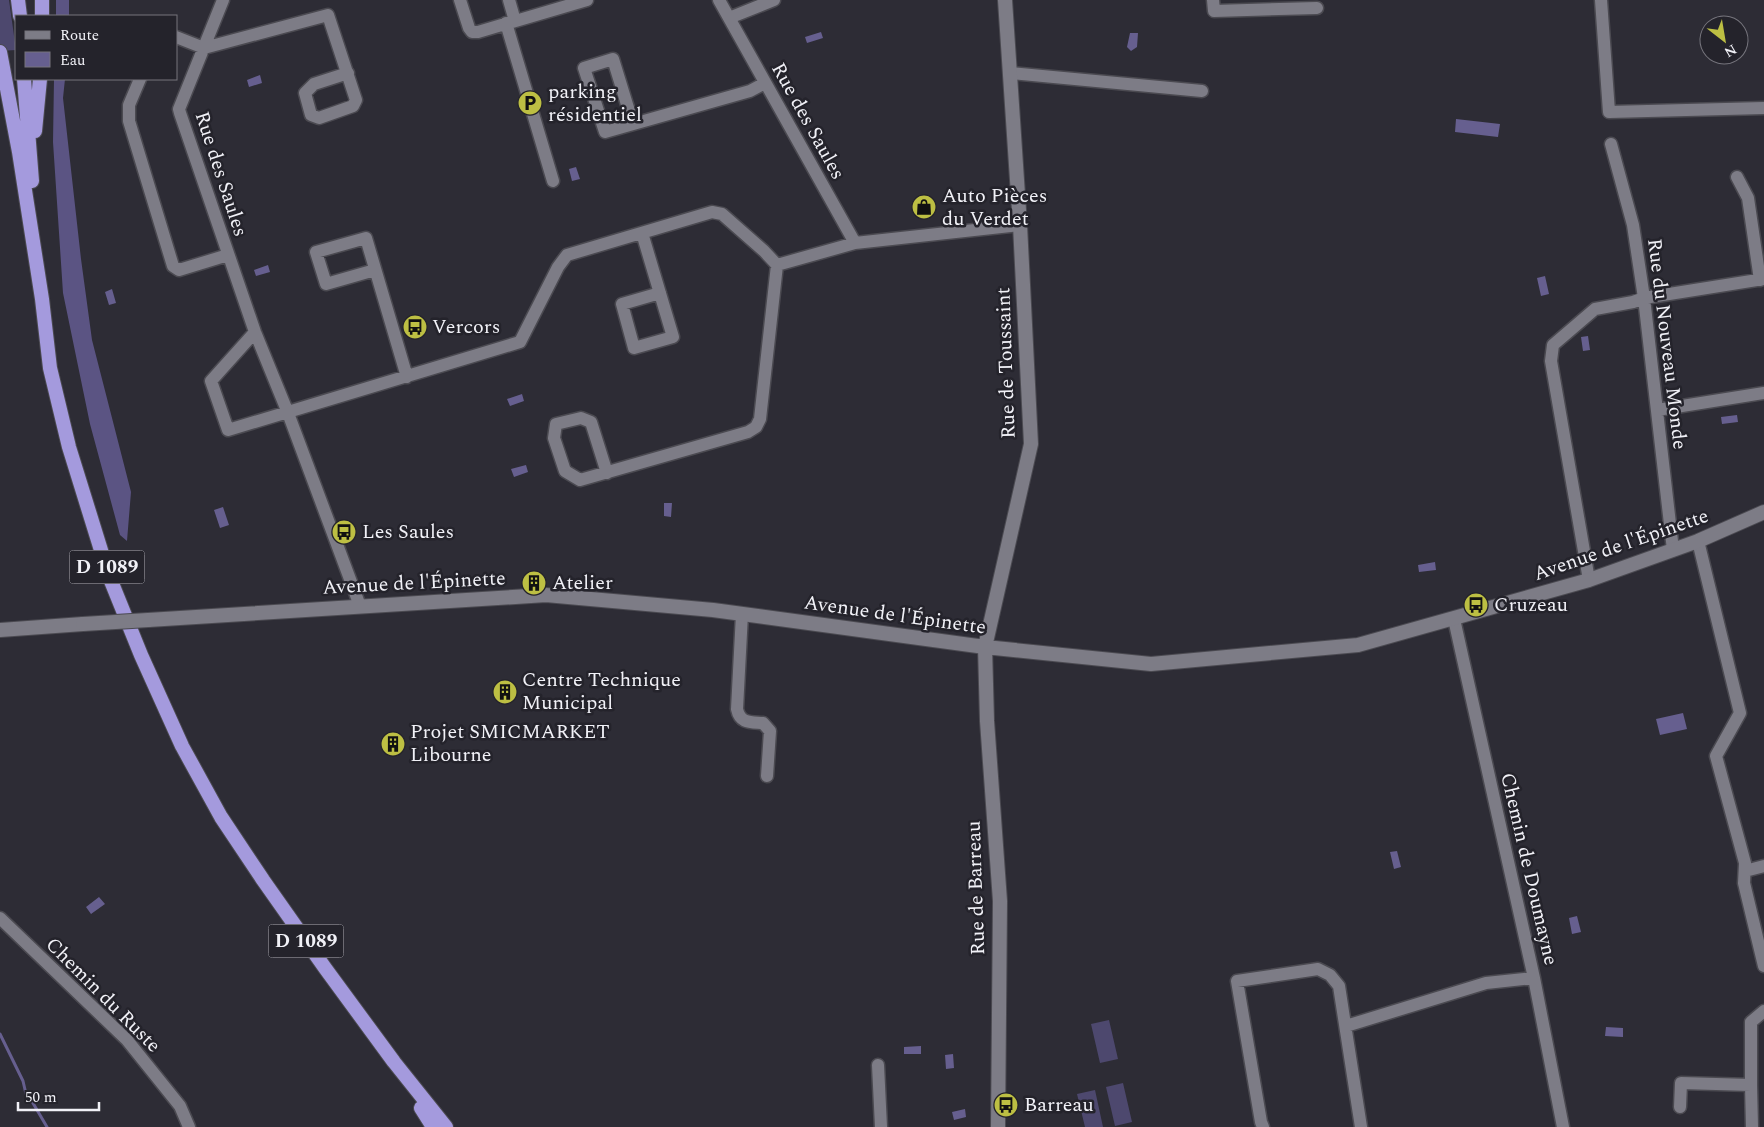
<svg xmlns="http://www.w3.org/2000/svg" width="1764" height="1127" viewBox="0 0 1764 1127" font-family="Spectral,serif">
<rect width="100%" height="100%" fill="#2d2c35"/>
<!-- green -->
<path fill="#4d486e" d="M0,0H9L16,50L0,51Z
M1109,1020L1118,1059L1100,1063L1091,1024Z
M1123,1083L1132,1122L1115,1126L1106,1087Z
M1095,1090L1103,1127H1085L1077,1094Z"/>
<!-- forest -->
<path fill="#5b5483" d="M56,0H69V16H56Z
M54,79H65L63,98L81,259L92,340L131,492L127,541L120,535L90,424L63,293L53,142Z"/>
<!-- water -->
<path fill="#665f8f" d="M821,32L823,38L807,43L805,37Z
M1130,33H1138L1137,47L1131,51L1127,47Z
M260,75L262,83L249,87L247,80Z
M1456,119L1500,124L1498,137L1455,132Z
M576,167L580,179L572,181L569,169Z
M268,265L270,272L256,276L254,270Z
M1545,276L1549,294L1541,296L1537,278Z
M112,289L116,303L109,305L105,292Z
M1588,336L1590,350L1583,351L1581,337Z
M522,394L524,401L510,406L507,399Z
M1737,415L1738,422L1722,424L1721,417Z
M526,465L528,472L514,477L511,469Z
M664,503H672L671,517L664,516Z
M223,507L229,525L220,528L214,510Z
M1435,562L1436,570L1419,572L1418,565Z
M1683,713L1687,729L1660,735L1656,719Z
M1397,851L1401,867L1394,869L1390,852Z
M99,897L105,904L91,914L86,907Z
M1577,916L1581,932L1572,934L1569,918Z
M1606,1027L1623,1028V1037L1605,1036Z
M921,1046V1054H904V1047Z
M953,1054L954,1068L946,1069L945,1055Z
M965,1109L966,1117L954,1120L952,1112Z"/>
<g fill="none" stroke-linecap="round" stroke-linejoin="round">
<!-- stream -->
<path stroke="#665f8f" stroke-width="3" d="M0,1034L23,1081L26,1094L30,1098L47,1127"/>
<defs>
<path id="minor" d="M223,0L179,109L180,113L255,332L288,413L360,606
M460,0L469,28L472,32H478L587,0
M509,0L515,21
M719,0L855,243
M1213,0L1214,11L1317,8
M1601,0L1609,112L1764,108
M729,18L774,0
M506,23L553,181
M176,37L204,48L328,15L356,100L353,106L319,118L311,115L305,93L314,84L348,73
M1010,73L1202,91
M140,79L129,105V121L173,266L179,270L228,255
M633,124L613,59L584,68L605,132L750,91L765,83
M1611,144L1633,225L1644,298L1673,550
M1737,177L1748,198L1760,280
M642,233L673,337L634,348L622,304L660,293
M375,270L326,284L316,252L366,238L407,377
M255,332L211,381L228,430L520,342L558,267L567,255L712,212L722,214L764,251L777,265L855,243L1020,225
M1657,410L1764,393
M607,473L591,422L581,418L556,424L554,438L565,471L580,480L748,432L756,427L760,419L777,265
M1698,541L1740,713L1716,756L1745,863L1744,883L1764,966
M1589,580L1551,361L1553,345L1595,309L1633,302L1644,298L1764,279
M742,614L737,709C740,724 751,722 763,723L770,731L767,776
M1454,619L1534,978L1563,1127
M1745,871L1764,866
M0,918L127,1040L180,1106L189,1127
M1346,1026L1486,983L1534,978
M878,1065L881,1127
M1680,1107L1681,1083L1751,1085
M1263,1127L1261,1122L1237,981L1318,969L1330,975L1339,986L1361,1127
M1752,1127L1751,1085V1022L1764,1011"/>
<path id="tertiary" d="M148,620L546,595L713,610L985,647L1151,664L1358,645L1589,580L1698,541L1764,512
M0,630L83,624
M998,1127L1000,901L987,721L985,647L1031,444L1020,225L1005,0"/>
<path id="trunk" d="M18,0L20,16
M42,16V0
M0,52L19,152L42,299L50,368L69,447L109,576L141,655L182,746L221,817L263,880L325,968L394,1062L446,1127
M24,79L32,181
M35,131L40,79
M421,1108L433,1127"/>
</defs>
<!-- minor casing -->
<use href="#minor" stroke="#4b4a51" stroke-width="15"/>
<!-- tertiary casing -->
<use href="#tertiary" stroke="#4b4a51" stroke-width="16"/>
<!-- trunk casing -->
<use href="#trunk" stroke="#4b4a51" stroke-width="16"/>
<!-- minor -->
<use href="#minor" stroke="#7d7c86" stroke-width="12"/>
<!-- tertiary -->
<use href="#tertiary" stroke="#7d7c86" stroke-width="14"/>
<!-- trunk -->
<use href="#trunk" stroke="#a49add" stroke-width="14"/>
<defs>
<path id="tertiary-bridge" d="M83,624L148,620"/>
</defs>
<!-- tertiary-bridge casing -->
<use href="#tertiary-bridge" stroke="#4b4a51" stroke-width="16" stroke-linecap="butt"/>
<!-- tertiary-bridge -->
<use href="#tertiary-bridge" stroke="#7d7c86" stroke-width="14"/>
</g>
<!-- icons -->
<defs>
<symbol id="parking-disc" viewBox="-11 -11 22 22"><circle r="9.5" fill="#bdbf43" stroke="#24232b"/><path d="M-3.5-5.5H1a3.5 3.5 0 0 1 0 7H-1V5.5H-3.5ZM-1-3.4V-.6H.8a1.4 1.4 0 0 0 0-2.8Z" fill="#111"/></symbol>
<symbol id="shop-disc" viewBox="-11 -11 22 22"><circle r="9.5" fill="#bdbf43" stroke="#24232b"/><path d="M-5-2.5h2.3a2.7 3.5 0 0 1 5.4 0H5L5.5 6h-11ZM-1.5-2.5h3a1.5 2.3 0 0 0-3 0Z" fill="#111"/></symbol>
<symbol id="bus-disc" viewBox="-11 -11 22 22"><circle r="9.5" fill="#bdbf43" stroke="#24232b"/><path d="M-5-6H5V4H4V6H2V4H-2V6H-4V4H-5ZM-3.5-4V0h7V-4ZM-3.5 1.2v1.5H-2V1.2ZM2 1.2v1.5H3.5V1.2Z" fill="#111"/></symbol>
<symbol id="building-disc" viewBox="-11 -11 22 22"><circle r="9.5" fill="#bdbf43" stroke="#24232b"/><path d="M-4-6H4V6H1V3H-1V6H-4ZM-2.5-4.3h1.7v1.8h-1.7ZM.8-4.3h1.7v1.8H.8ZM-2.5-1h1.7V.8h-1.7ZM.8-1h1.7V.8H.8Z" fill="#111"/></symbol>
</defs>
<g fill-rule="evenodd">
<use href="#parking-disc" x="516" y="89" width="28" height="28"/>
<use href="#shop-disc" x="910" y="193" width="28" height="28"/>
<use href="#bus-disc" x="401" y="313" width="28" height="28"/>
<use href="#bus-disc" x="330" y="518" width="28" height="28"/>
<use href="#building-disc" x="520" y="569" width="28" height="28"/>
<use href="#bus-disc" x="1462" y="591" width="28" height="28"/>
<use href="#building-disc" x="491" y="678" width="28" height="28"/>
<use href="#building-disc" x="379" y="730" width="28" height="28"/>
<use href="#bus-disc" x="992" y="1091" width="28" height="28"/>
</g>
<g text-anchor="middle" dominant-baseline="central" stroke-width="5" stroke-linejoin="round" paint-order="stroke">
<!-- shield labels -->
<g fill="#24232b" stroke="#b4b3ba" stroke-width="1">
<rect x="69.5" y="550.5" width="75" height="33" rx="4"/>
<rect x="268.5" y="924.5" width="75" height="33" rx="4"/>
</g>
<g font-size="19" font-weight="bold" fill="#f1f1f7">
<text x="107" y="567">D 1089</text>
<text x="306" y="941">D 1089</text>
</g>
<!-- poi labels -->
<g font-size="20" fill="#f1f1f7" stroke="#24232b" text-anchor="start">
<text x="548" y="92">parking<tspan x="548" dy="23">résidentiel</tspan></text>
<text x="942" y="196">Auto Pièces<tspan x="942" dy="23">du Verdet</tspan></text>
<text x="432" y="327">Vercors</text>
<text x="362" y="532">Les Saules</text>
<text x="552" y="583">Atelier</text>
<text x="1494" y="605">Cruzeau</text>
<text x="522" y="680">Centre Technique<tspan x="522" dy="23">Municipal</tspan></text>
<text x="410" y="732">Projet SMICMARKET<tspan x="410" dy="23">Libourne</tspan></text>
<text x="1024" y="1105">Barreau</text>
</g>
<!-- street labels -->
<g font-size="20" fill="#f1f1f7" stroke="#24232b">
<text transform="translate(808 121) rotate(61)">Rue des Saules</text>
<text transform="translate(221 174) rotate(72)">Rue des Saules</text>
<text transform="translate(1667 344) rotate(83)">Rue du Nouveau Monde</text>
<text transform="translate(1006 363) rotate(-92)">Rue de Toussaint</text>
<text transform="translate(1621 545) rotate(-19)">Avenue de l'Épinette</text>
<text transform="translate(414 583) rotate(-3)">Avenue de l'Épinette</text>
<text transform="translate(895 615) rotate(8)">Avenue de l'Épinette</text>
<text transform="translate(1529 869) rotate(77)">Chemin de Doumayne</text>
<text transform="translate(976 888) rotate(-92)">Rue de Barreau</text>
<text transform="translate(103 995) rotate(45)">Chemin du Ruste</text>
</g>
</g>
<!-- legend -->
<rect x="15" y="15" width="162" height="65" fill="#24232b" stroke="#76757d"/>
<rect x="25" y="31" width="25" height="8" fill="#7d7c86" stroke="#76757d"/>
<text x="60" y="40" font-size="15" fill="#f1f1f7">Route</text>
<rect x="25" y="52" width="25" height="15" fill="#665f8f" stroke="#76757d"/>
<text x="60" y="65" font-size="15" fill="#f1f1f7">Eau</text>
<!-- north arrow -->
<g transform="translate(1724 40) rotate(149)"><circle r="24" fill="#24232b" stroke="#76757d"/>
<path d="M0-4L9 19L0 12L-9 19Z" fill="#bdbf43"/>
<text y="-8" font-size="14" font-weight="bold" text-anchor="middle" fill="#f1f1f7">N</text>
</g>
<!-- scale -->
<path d="M18 1102v8h81v-8" fill="none" stroke="#f1f1f7" stroke-width="2.5"/>
<text x="25" y="1102" font-size="15" fill="#f1f1f7" stroke="#24232b" stroke-width="4" paint-order="stroke">50 m</text>
</svg>
